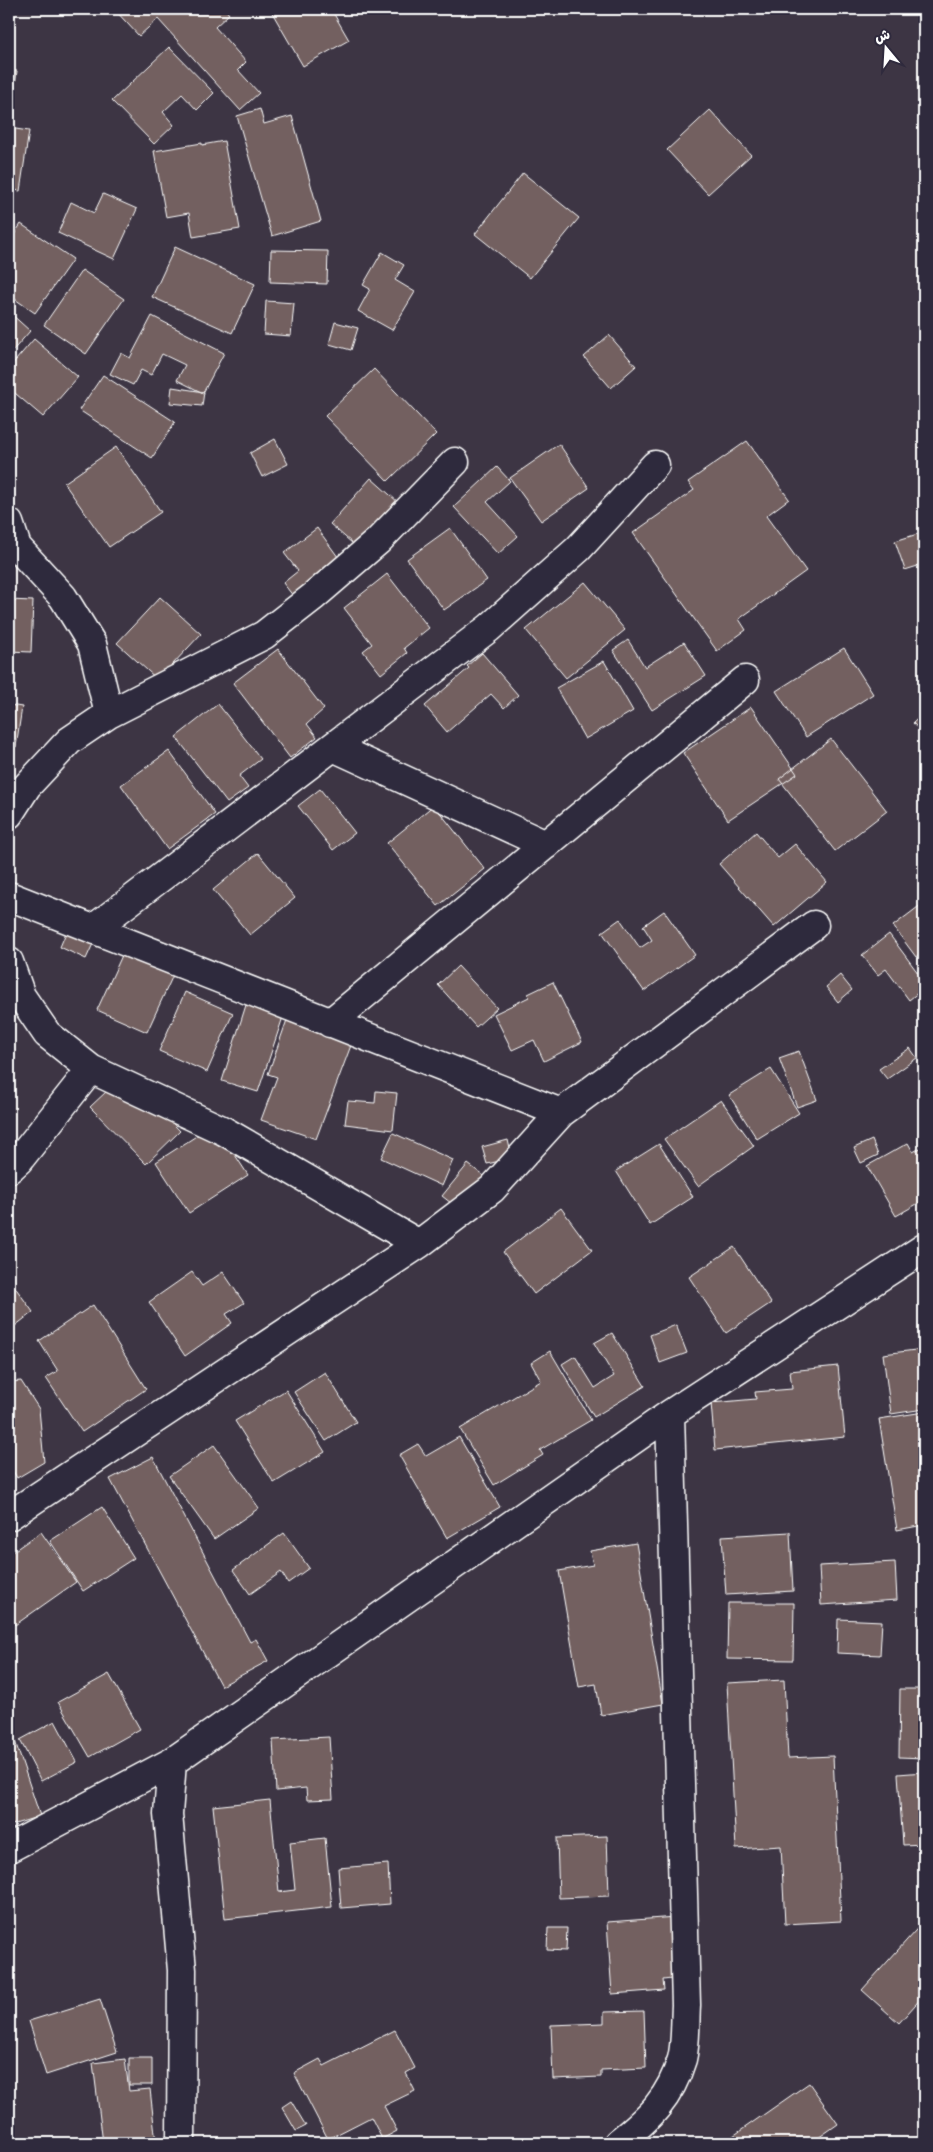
<svg xmlns="http://www.w3.org/2000/svg" width="933" height="2152" viewBox="0 0 933 2152" font-family="Pangolin,'Playpen Sans Arabic',sans-serif">
<rect width="100%" height="100%" fill="#3d3544"/>
<filter id="ink" filterUnits="userSpaceOnUse"><feTurbulence type="fractalNoise" baseFrequency=".02" numOctaves="2"/><feDisplacementMap in="SourceGraphic" scale="10" xChannelSelector="R" yChannelSelector="G"/><feConvolveMatrix kernelMatrix="1 2 1 2 8 2 1 2 1" color-interpolation-filters="sRGB"/></filter>
<g filter="url(#ink)">
<!-- building -->
<path fill="#736060" stroke="#fff" d="M114,9H225L229,14L215,27L246,62L238,70L259,93L240,110L158,19L139,36Z
M270,9H331L349,40L303,66Z
M169,47L214,93L197,110L182,94L163,112L174,125L154,144L112,101Z
M9,70L17,71L9,128L29,131L20,191L9,189Z
M260,109L264,124L292,116L321,221L272,236L237,116Z
M710,110L751,155L708,194L667,150Z
M224,141L240,229L193,237L189,213L166,217L154,151L202,143V145Z
M523,173L579,218L530,278L475,234Z
M103,194L137,209L114,259L58,233L71,202L94,213Z
M21,224L73,259L35,313L9,295V242Z
M175,247L255,284L232,333L152,297Z
M271,250L328,251L327,284L270,282Z
M382,252L404,265L395,280L415,292L392,330L358,311L370,289L363,285Z
M82,270L124,299L86,354L44,325Z
M266,301L294,303L291,336L264,334Z
M9,312L30,331L9,355Z
M152,316L224,353L203,393L177,380L185,365L162,354L151,375L141,370L133,385L110,374L121,353L130,358Z
M335,322L358,328L351,350L329,344Z
M609,335L636,366L611,388L584,357Z
M34,339L78,377L43,417L9,388V368Z
M374,369L436,434L388,481L325,416Z
M103,375L175,422L152,458L79,410Z
M172,387L204,392L202,406L170,403Z
M275,439L288,464L262,477L250,453Z
M747,441L789,499L766,516L806,571L739,619L746,630L717,651L633,533L694,490L688,482Z
M559,444L589,488L541,521L510,478Z
M116,447L161,512L109,547L64,483Z
M497,467L510,481L487,502L518,536L498,554L454,507Z
M371,478L408,511L367,556L330,524Z
M317,528L341,561L294,597L283,583L298,571L284,553Z
M450,528L487,580L444,610L407,559Z
M924,532V564L905,570L895,541Z
M387,574L429,628L404,648L407,653L381,674L363,651L372,644L344,608Z
M585,582L625,630L566,678L526,630Z
M160,597L201,634L158,680L117,643Z
M9,600L33,601L31,652L9,651Z
M628,640L645,667L684,642L706,676L652,710L613,650Z
M844,648L873,694L806,737L776,691Z
M278,649L324,709L307,724L317,737L290,758L233,683Z
M482,653L518,695L504,708L491,694L447,732L425,706L469,668L467,666Z
M604,661L633,711L585,739L556,688Z
M218,704L261,759L239,776L248,788L227,803L176,737Z
M9,705L22,707L16,747L9,746Z
M751,707L797,774L728,820L683,753Z
M924,713V735L913,723Z
M831,739L887,811L835,851L779,779Z
M169,751L215,814L167,849L121,785Z
M320,789L355,833L333,850L298,806Z
M434,805L485,869L438,906L387,843Z
M756,832L778,858L795,844L827,882L774,927L719,864Z
M258,853L295,898L250,935L213,890Z
M922,904L924,907V950L916,957L893,926Z
M664,911L695,955L644,991L602,932L620,919L640,948L652,940L643,926Z
M70,923L97,935L86,959L60,947Z
M889,934L924,981V988L909,1000L886,969L878,975L862,955Z
M124,951L174,973L147,1032L97,1010Z
M458,966L497,1008L476,1027L438,985Z
M840,975L852,990L838,1002L826,987Z
M553,982L582,1042L544,1061L534,1040L512,1050L494,1014L529,997L528,994Z
M185,992L233,1013L207,1072L159,1051Z
M246,1005L283,1017L258,1092L222,1081Z
M288,1017L353,1040L316,1139L261,1120L277,1077L268,1074Z
M910,1048L917,1058L887,1079L879,1069Z
M799,1051L817,1100L797,1107L779,1058Z
M771,1069L799,1113L757,1139L729,1095Z
M125,1074L180,1131L146,1164L90,1107Z
M376,1091L397,1093L393,1130L345,1124L348,1101L375,1103Z
M721,1100L754,1146L698,1186L664,1139Z
M215,1124L248,1175L189,1213L156,1162Z
M393,1133L453,1160L442,1186L381,1158Z
M508,1140L512,1158L487,1164L482,1147Z
M872,1140L878,1155L861,1163L854,1148Z
M908,1143L913,1152L924,1146V1200L896,1216L867,1166Z
M659,1144L693,1197L650,1225L616,1171Z
M468,1164L492,1182L465,1214L442,1196Z
M561,1208L592,1250L534,1294L503,1252Z
M734,1247L771,1303L726,1333L689,1277Z
M192,1272L202,1286L223,1272L244,1303L226,1314L232,1323L185,1356L149,1302Z
M9,1279L33,1312L11,1329L9,1325Z
M93,1305L146,1389L82,1432L46,1378L58,1371L39,1341Z
M676,1325L687,1353L660,1363L650,1335Z
M612,1333L645,1386L594,1417L562,1364L575,1356L595,1388L614,1376L594,1343Z
M924,1349V1409L891,1414L883,1354Z
M550,1351L591,1420L540,1450L543,1455L494,1485L460,1429L541,1381L531,1363Z
M838,1366L845,1437L715,1450L711,1403L756,1399L755,1392L792,1389L790,1371Z
M325,1372L356,1422L326,1441L294,1392Z
M21,1381L39,1409L44,1462L17,1478L9,1464V1382Z
M286,1390L325,1452L274,1483L235,1421Z
M924,1412V1525L897,1530L879,1419Z
M459,1437L500,1507L447,1538L399,1455L418,1444L426,1456Z
M214,1445L259,1508L214,1539L169,1476Z
M153,1457L250,1642L256,1639L268,1661L221,1686L110,1479Z
M102,1507L134,1558L83,1591L50,1541Z
M41,1532L76,1582L15,1625L9,1616V1554Z
M790,1532L793,1591L726,1595L722,1536Z
M284,1533L309,1568L288,1583L281,1572L250,1594L233,1570Z
M636,1543L663,1704L601,1715L596,1684L579,1687L559,1571L593,1565L590,1551Z
M895,1562L897,1600L821,1605L819,1566Z
M728,1603H794L793,1660L727,1659Z
M838,1619L882,1621L880,1655L837,1653Z
M920,1624H924V1669H922Z
M109,1674L140,1729L90,1757L58,1702Z
M784,1680L788,1758L833,1756L841,1921L785,1924L781,1846L736,1849L727,1683Z
M900,1689H924V1758L899,1757Z
M55,1721L77,1762L41,1781L20,1740Z
M13,1735L40,1816L9,1826V1736Z
M329,1737L333,1799L307,1800L306,1788L276,1791L273,1740Z
M924,1772V1844L903,1845L898,1774Z
M270,1800L279,1892L295,1890L290,1842L325,1838L332,1907L225,1919L213,1806Z
M607,1836L609,1896L559,1898L557,1838Z
M388,1864L390,1904L341,1908L338,1868Z
M676,1917L680,1978L663,1980L664,1990L612,1994L607,1922Z
M924,1921V1995L899,2023L862,1990Z
M548,1928H567L566,1951L547,1950Z
M100,1999L117,2052L46,2075L29,2021Z
M644,2011L646,2068L601,2070V2077L553,2079L551,2025L604,2023V2012Z
M395,2030L415,2068L406,2073L415,2091L384,2106L397,2131L382,2139L371,2117L328,2139L294,2073L320,2059L324,2066Z
M129,2058H152V2085H129Z
M125,2059L129,2091L150,2089L156,2143H103L93,2063Z
M809,2083L838,2124L811,2143H723Z
M291,2101L306,2126L296,2131L282,2107Z"/>
<g fill="none" stroke-linecap="round" stroke-linejoin="round">
<defs>
<path id="street" d="M9,523L17,547L63,597L92,644L109,714
M333,747L546,845
M9,814L27,786L69,741L109,714L264,635L314,596L378,541L455,462
M9,896L561,1113
M93,929L489,628L578,549L655,465
M9,962L21,996L47,1034L91,1069L224,1131L419,1244
M330,1023L745,680
M9,1169L19,1160L91,1069
M9,1516L419,1244L492,1189L561,1113L814,925
M172,1762L168,1814L182,1970L181,2143
M9,1848L172,1762L670,1414L924,1248
M618,2143C649,2118 670,2099 682,2059C686,2043 685,2022 686,2005L670,1414"/>
</defs>
<!-- street casing -->
<use href="#street" stroke="#fff" stroke-width="31"/>
<!-- street -->
<use href="#street" stroke="#2f2a3d" stroke-width="28"/>
</g>
</g>
<!-- margin -->
<rect width="933" height="2152" fill="none" stroke="#2f2a3d" stroke-width="30"/>
<rect x="15" y="15" width="903" height="2122" fill="none" stroke="#fff" stroke-width="2" filter="url(#ink)"/>
<!-- north arrow -->
<g transform="translate(886 48) rotate(342)" stroke="#2f2a3d" stroke-width="4" paint-order="stroke">
<path d="M0-4L9 19L0 12L-9 19Z" fill="#ffffff"/>
<text y="-8" font-size="14" font-weight="bold" text-anchor="middle" fill="#ffffff">ش</text>
</g>
</svg>
